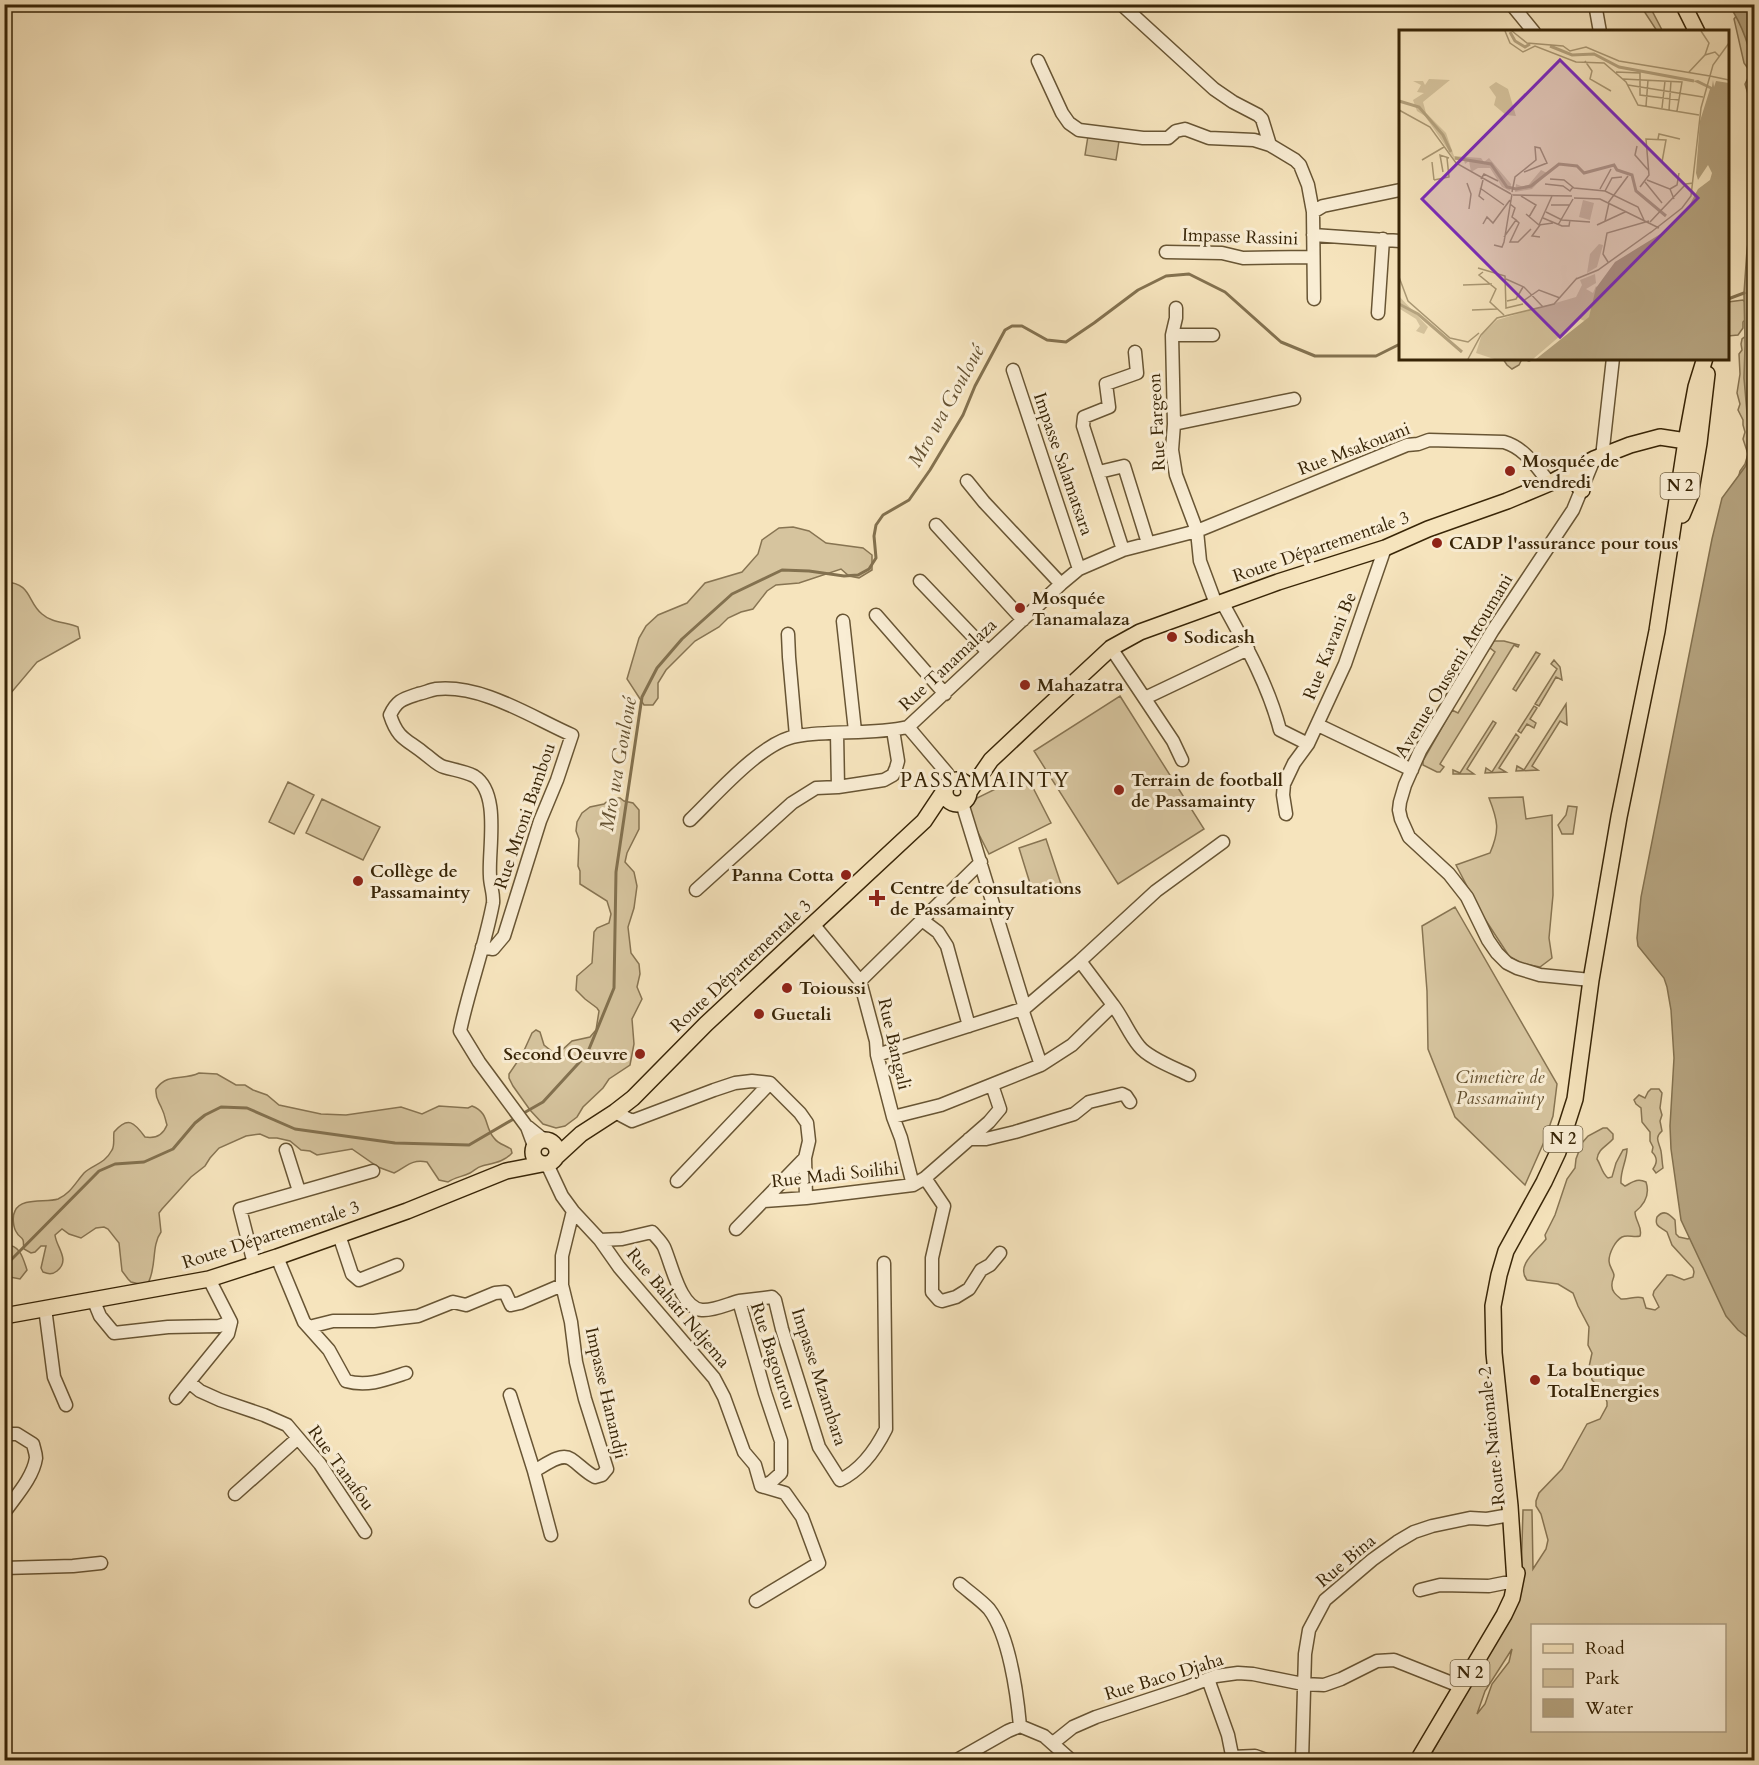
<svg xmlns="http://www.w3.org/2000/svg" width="1759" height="1765" viewBox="0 0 1759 1765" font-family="Cardo,serif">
<rect width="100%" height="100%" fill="#f6e4bd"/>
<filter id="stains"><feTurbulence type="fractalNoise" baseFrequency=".00333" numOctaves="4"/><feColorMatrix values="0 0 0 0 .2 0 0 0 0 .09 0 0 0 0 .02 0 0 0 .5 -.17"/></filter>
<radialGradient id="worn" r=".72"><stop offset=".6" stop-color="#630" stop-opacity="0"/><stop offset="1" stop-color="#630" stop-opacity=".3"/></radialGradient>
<!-- green -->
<path fill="#d6c49e" stroke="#877452" stroke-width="1.5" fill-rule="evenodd" d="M1640,5H1649L1662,30L1657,31Z
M1754,11V135L1751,100L1748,94L1745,84L1748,78L1749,70L1744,63L1734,19L1737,15Z
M1088,136L1119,141L1116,160L1085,155Z
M1743,300L1745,302L1747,318L1743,322V328L1738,335L1728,336V302Z
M1747,335L1754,473L1739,475L1740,471L1745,464L1748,454L1743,439L1745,432L1743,425V420L1738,410L1740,404L1737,393L1740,374L1739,354L1742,350L1741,344L1742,339Z
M1503,359H1534L1529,361L1522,359L1519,365L1512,369L1507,365Z
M793,527L809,531L826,543L863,548L872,555V570L859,578L849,576L841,569L799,583L776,585L767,591L753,609L741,612L728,618L719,627L695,641L666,670L658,683V698L653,705H644L627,679L639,638L646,626L658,615L687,603L705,583L742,572L758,554L762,540L779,528Z
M5,582C32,583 27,602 42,614C52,623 66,622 78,627L80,638L37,662L5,700Z
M1494,641H1504L1519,645L1518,647L1514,645L1440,764L1444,767L1440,772H1437L1423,765V761L1452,710L1458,713L1495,652L1490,648Z
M1536,652L1540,654L1516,691L1513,689Z
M1554,660L1560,667L1562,680L1556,677L1539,706L1535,704L1557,669L1551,664Z
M1120,696L1204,829L1118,884L1034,751Z
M1566,704L1567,725L1560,721L1532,766L1538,770L1516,771L1517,766L1524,770Z
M1534,706L1537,708L1530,719L1536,723L1534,728L1527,724L1521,733L1518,731Z
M1493,721L1496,723L1467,769L1474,774H1453V770L1460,773Z
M1516,734L1519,737L1499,768L1506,772L1485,773L1486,768L1492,772Z
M1026,774L1051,823L989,854L967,811L977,798Z
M288,782L314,795L294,834L269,822Z
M1523,797L1526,819L1552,815L1553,895L1549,938L1552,958L1540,967L1520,963L1509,956L1481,913L1456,865L1490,853C1500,830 1498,821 1489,798Z
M611,798H620L624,801L633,803L639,810V829L627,853L625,862L634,872L637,886L634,908L628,927L631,953L639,964L640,974L637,987L642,999L632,1019L634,1044L630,1065L609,1079L603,1088L583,1107L577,1117L565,1126L556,1128L543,1124L530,1110L513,1086L509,1078V1074L522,1055L532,1033L536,1030L540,1032L544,1045L554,1053L562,1050L572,1041L590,1037L596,1030L599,1011L597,1008L585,999L576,990L577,976L592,963L594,932L597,928L609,923L611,914L607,901L580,884V871L578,866L579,839L576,831L577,822L582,813L590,807L604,804Z
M322,799L380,827L363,860L306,833Z
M1568,806L1577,807L1573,834H1562L1558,825L1566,815Z
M1046,839L1061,884L1033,893L1019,848Z
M1455,907L1557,1084L1553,1116L1544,1142L1525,1185L1455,1117L1428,1049L1427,991L1422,926Z
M199,1073L217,1074L236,1085H245L253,1090L267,1095L279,1105L321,1114L346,1115L401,1107L422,1114L439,1106L468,1108L472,1106C490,1113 484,1127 494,1138C498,1144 505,1145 511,1149L512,1153C504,1162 493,1163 482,1166C477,1167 474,1171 470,1173C462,1177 455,1177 448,1182L439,1180L427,1162C410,1159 407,1167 394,1173L378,1167L352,1149L317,1155L310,1151L301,1150L290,1141L277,1138H269L260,1134L246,1136L219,1148L210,1158L205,1166L191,1177L162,1209L159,1213L161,1232C151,1246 157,1267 148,1283L144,1285L131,1282L128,1279L122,1271L119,1243L108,1229L104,1227L96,1228L81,1238L69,1234L62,1229L55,1235C56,1247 71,1260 57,1271C52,1275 48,1274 43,1272L41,1268L46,1246H41L35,1252L31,1253L24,1249C23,1246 24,1243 23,1240C22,1237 18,1236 17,1233C13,1228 12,1216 15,1211C21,1197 46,1203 58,1199C70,1194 76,1182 84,1173C93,1164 104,1165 112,1150C115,1145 113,1138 114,1132C128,1116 134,1122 145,1137C156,1139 163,1135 167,1125C165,1119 165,1115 162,1109C159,1101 155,1099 156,1089C168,1072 183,1081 199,1073Z
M1651,1089H1659L1662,1093L1660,1108L1662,1115L1660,1121L1662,1131C1654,1138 1659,1142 1661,1151C1662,1157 1662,1162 1663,1168L1656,1173L1653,1169C1657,1163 1658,1158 1652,1152L1653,1147L1650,1141V1132L1642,1122L1641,1108L1636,1104L1634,1100L1639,1095L1645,1098L1648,1092Z
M1603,1128H1607L1613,1134V1139C1607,1146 1598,1149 1597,1159C1601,1165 1602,1174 1608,1178L1612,1177L1616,1163L1623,1150L1627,1149C1627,1160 1620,1171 1621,1183L1625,1186C1633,1182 1637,1178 1646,1182C1650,1194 1645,1204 1635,1212C1635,1221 1643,1227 1640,1236C1634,1238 1628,1234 1622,1237C1615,1241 1609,1253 1609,1261C1609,1266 1613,1270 1614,1275C1614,1279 1612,1279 1612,1284C1611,1291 1616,1295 1621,1299C1629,1300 1636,1295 1643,1298L1646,1308L1655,1310L1659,1307L1653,1295L1654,1291L1667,1275H1672L1684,1280L1693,1277L1694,1272L1693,1268L1672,1245L1667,1232C1661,1227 1654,1227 1657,1217C1664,1209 1669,1214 1675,1220L1676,1234L1679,1237L1688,1239L1754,1207V1728L1751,1741L1749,1760H1428L1483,1663L1521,1578L1523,1510H1532L1533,1569L1546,1549L1548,1540L1541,1514L1536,1506V1501L1539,1493L1562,1469L1587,1424L1600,1419L1607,1406V1402L1604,1393L1592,1380L1589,1367L1592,1353L1588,1345L1589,1327L1578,1306L1573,1293L1558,1284L1527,1280C1515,1265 1538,1250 1546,1239L1545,1235L1555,1215L1567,1179L1575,1168L1576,1159L1582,1143L1588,1136ZM1532,1626H1724V1730H1532ZM1512,1649L1509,1662L1492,1684L1485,1704L1477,1714L1485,1691Z
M5,1245C20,1244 23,1258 27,1270L20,1279L10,1277L5,1278Z"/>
<!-- water -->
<path fill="#b5a37f" stroke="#83714f" stroke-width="1.5" d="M1729,5H1754V75C1751,50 1743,26 1729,5Z
M1754,199V1342L1738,1330L1726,1316L1681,1220L1671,1149L1670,1126L1674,1058L1671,1010L1667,987L1664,978L1638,946L1637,938L1641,897L1712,539L1722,498L1745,467L1748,460L1750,449L1744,378L1745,345L1744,293L1747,250Z"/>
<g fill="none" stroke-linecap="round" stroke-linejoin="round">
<!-- stream -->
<path stroke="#83714f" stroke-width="3" d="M1728,299L1744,293
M522,1114L543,1102L587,1054L614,988L616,872L642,697L657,668L682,639L732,594L782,570L809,571L844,576L858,575L869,569L876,558L874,536L876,525L883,515L909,500L930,470L963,415L975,386L1005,330L1012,326H1022L1047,340L1066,342L1094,323L1138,290L1166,276L1189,274L1225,292L1281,342L1315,356H1376L1400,344
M4,1267L99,1171L115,1164L144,1162L173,1149L195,1123L205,1115L221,1107L247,1108L295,1129L395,1143L469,1145L517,1117"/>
<defs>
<path id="minor" d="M1121,4L1214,89L1233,102L1258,115L1262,119L1270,145
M1511,4L1534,32
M1595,4L1600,32
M1038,61L1062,113L1069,123L1079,130L1143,138H1168L1176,131L1185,129L1209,138L1254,140L1270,145L1295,160L1300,165L1308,185L1313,212L1314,299
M1313,212L1323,206L1400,190
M1313,235L1400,241
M1166,252L1222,253L1243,258L1312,257
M1176,308V318L1172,335L1174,424L1172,450L1176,475L1197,531L1200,561L1216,604
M1378,313L1383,239
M1172,335H1213
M1013,370L1079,569
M1174,424L1294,399
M1602,457L1613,358
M1099,472L1124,466L1148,543
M967,481L984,502L1061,584
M936,525L1023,620
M1123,550L1083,426L1084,417L1109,407L1106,384L1137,373L1135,352
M920,581L988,652
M1222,602C1245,644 1268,684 1280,730L1308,744
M876,615L945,694
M843,621L855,731
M788,634L789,657L796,736
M1111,648L1173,741L1182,760
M1145,698L1248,649
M1318,725L1412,770
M908,727L947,773L951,781
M837,733L838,787
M962,803L1025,1008L1023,1012L1041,1065
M1286,814L1283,795L1284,784L1294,763L1308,744L1345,664L1385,548
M690,820C716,795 762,741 797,736C834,730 872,735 908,727L1061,584L1079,569L1123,550L1197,531L1407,445L1418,444L1429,440L1504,442C1525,448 1536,467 1550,483
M696,890L792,803L816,788L838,787L884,780L893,775L896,768L898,761L893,730
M922,920L938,932L947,946L969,1026
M813,924L860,981L876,1041L877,1055L893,1117L901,1138L913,1185
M482,947L493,949L504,936L540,821L557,780L572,735C531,717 482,684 436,689C430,690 424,693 418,694C403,699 397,700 390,715C398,740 407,739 425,754C431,758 437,765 444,767C454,770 464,771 474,776C501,793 488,849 490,876C490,885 494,894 493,903C485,946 469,988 460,1031L479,1062L527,1127L534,1146
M1591,980L1540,975L1517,968L1507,963L1497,953L1488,940L1467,897L1449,874L1409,837L1401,819L1399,810L1400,802L1405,785L1420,751L1493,630L1573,510L1594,459
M860,981L981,862
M1113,1005C1123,1018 1129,1034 1139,1046C1148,1058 1175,1068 1189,1075
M877,1055L1025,1008L1080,961L1156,891L1223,842
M615,1112L632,1121L714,1090L735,1083L752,1081L770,1083L800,1113L807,1123L809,1141L805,1158L806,1198
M893,1117L941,1105L1041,1065L1072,1045L1113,1005L1080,961
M528,1127L544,1140
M969,1139H986L1015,1132L1074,1114L1089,1102L1122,1094L1126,1096L1130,1102
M286,1150L299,1191
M547,1164L562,1196L573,1211L600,1240L619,1267L714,1378L724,1397L744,1452L755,1465L761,1486
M925,1178L944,1206L932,1258V1292L939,1300L942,1301L956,1297L969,1289L981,1270L990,1265L1000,1253
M677,1181L770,1083
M764,1201L806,1198L913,1185L925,1178L989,1122L1000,1109L992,1085
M736,1229L805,1158
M339,1235L352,1274L359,1280L397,1265
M600,1240L622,1239L652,1232C656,1237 661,1241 664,1247C672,1265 680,1308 702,1310C713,1311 728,1304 739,1301L765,1393L781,1441V1473L771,1482L761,1486
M277,1257L304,1322L329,1350L346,1381C367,1387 385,1380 406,1373
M254,1264L240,1209L373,1171
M93,1299L100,1316L114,1333L168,1327L219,1326L231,1322
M739,1301L772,1297L775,1300L782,1329L819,1447L840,1480C861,1470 876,1449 886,1429L884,1263
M45,1308L54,1377L66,1405
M309,1327L333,1321H374L418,1316L453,1302L466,1305L495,1293L505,1292L511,1305L520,1303L562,1285
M189,1382L200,1391L220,1400L264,1415L287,1425L320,1464L365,1532
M510,1395L534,1471
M176,1398L228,1334L231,1322L209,1279
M4,1434H17L33,1444C34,1449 36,1453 36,1458C33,1478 15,1497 4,1513
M235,1494L298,1438
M551,1535L534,1471C544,1466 560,1452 571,1459C580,1465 584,1471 595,1477L602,1475L607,1469L585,1399L576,1362L571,1322L562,1285V1256L573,1211
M4,1568L73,1566L101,1563
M960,1584C969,1592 981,1600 989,1609C1009,1635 1017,1693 1020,1726
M1420,1590L1440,1585L1489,1586L1504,1583H1515
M756,1601L819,1563L802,1517L785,1493L761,1486
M1208,1679L1228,1735L1233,1760
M1053,1743L1073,1727L1096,1717L1184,1688L1216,1676L1238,1673L1253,1674L1303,1684L1324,1685L1341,1679L1377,1661L1394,1660L1462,1687
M1232,1757L1255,1756L1266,1760
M957,1760L1008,1731L1020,1726L1044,1736L1071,1760
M1302,1760L1305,1654L1309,1630L1325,1600L1372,1560L1397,1542L1414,1532L1432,1526L1470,1518L1487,1519L1510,1515"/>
<path id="major" d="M1683,4L1697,32
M1566,475L1577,484L1582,490
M1682,515L1690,496L1699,443L1707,374
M945 792a12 12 0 1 1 24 0a12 12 0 1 1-24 0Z
M969,792L991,760L1040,714L1111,648L1140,632L1278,582L1385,548L1428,529L1507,501L1550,483L1594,459L1630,445L1660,437L1699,443
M533 1152a12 12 0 1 1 24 0a12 12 0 1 1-24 0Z
M555,1158L581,1134L615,1112L633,1098L706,1024L924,821L944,791
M4,1316L209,1279L277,1257L407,1211L506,1171L542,1164
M1515,1582L1510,1506L1494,1353L1493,1306L1499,1275L1506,1251L1544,1182L1558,1152L1575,1099L1591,980L1619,817L1657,631L1686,441L1696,387L1705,358
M1418,1760L1504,1615L1512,1598L1517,1573"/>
</defs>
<!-- minor casing -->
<use href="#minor" stroke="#685534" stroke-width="15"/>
<!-- major casing -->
<use href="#major" stroke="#382507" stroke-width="18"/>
<!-- minor -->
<use href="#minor" stroke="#f9edd4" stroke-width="12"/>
<!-- major -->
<use href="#major" stroke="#f6e4bd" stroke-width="15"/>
</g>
<!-- markers -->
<g fill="#8f2418" stroke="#f9edd4" stroke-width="2">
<circle cx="1510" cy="471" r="6"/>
<circle cx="1437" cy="543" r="6"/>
<circle cx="1020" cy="608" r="6"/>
<circle cx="1172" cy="637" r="6"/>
<circle cx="1025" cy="685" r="6"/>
<circle cx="1119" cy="790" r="6"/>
<circle cx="846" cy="875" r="6"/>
<circle cx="358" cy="881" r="6"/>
<path d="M874 889h6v6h6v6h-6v6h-6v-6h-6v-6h6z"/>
<circle cx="787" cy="988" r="6"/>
<circle cx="759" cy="1014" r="6"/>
<circle cx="640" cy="1054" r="6"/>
<circle cx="1535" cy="1380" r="6"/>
</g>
<g text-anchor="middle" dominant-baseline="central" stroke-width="6" stroke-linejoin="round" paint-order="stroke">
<!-- shield labels -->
<g fill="#f9edd4" stroke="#726144" stroke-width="1.5">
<rect x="1660.5" y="473" width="39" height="26" rx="4.5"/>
<rect x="1543.5" y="1126" width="39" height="26" rx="4.5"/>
<rect x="1450.5" y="1660" width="39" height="26" rx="4.5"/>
</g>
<g font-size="16" font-weight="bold" fill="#382507">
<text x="1680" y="486">N 2</text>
<text x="1563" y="1139">N 2</text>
<text x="1470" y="1673">N 2</text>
</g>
<!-- street labels -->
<g font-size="18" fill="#382507" stroke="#f9edd4">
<text transform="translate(1240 237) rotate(2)">Impasse Rassini</text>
<text transform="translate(1157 422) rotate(-93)">Rue Fargeon</text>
<text transform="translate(1354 449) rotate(-21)">Rue Msakouani</text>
<text transform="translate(1063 464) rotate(71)">Impasse Salamatsara</text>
<text transform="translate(1321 547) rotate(-19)">Route Départementale 3</text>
<text transform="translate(1330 646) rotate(-68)">Rue Kavani Be</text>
<text transform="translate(948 665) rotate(-43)">Rue Tanamalaza</text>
<text transform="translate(1454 666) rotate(-59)">Avenue Ousseni Attoumani</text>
<text transform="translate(525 816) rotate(-71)">Rue Mroni Bambou</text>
<text transform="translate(741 966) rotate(-43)">Route Départementale 3</text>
<text transform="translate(894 1044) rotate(77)">Rue Bangali</text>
<text transform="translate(835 1175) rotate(-6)">Rue Madi Soilihi</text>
<text transform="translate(271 1235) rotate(-18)">Route Départementale 3</text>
<text transform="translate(678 1308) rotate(50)">Rue Bahati Ndjema</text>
<text transform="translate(773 1356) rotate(72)">Rue Bagourou</text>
<text transform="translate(819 1377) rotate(72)">Impasse Mzambara</text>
<text transform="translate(606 1393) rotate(77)">Impasse Hanandji</text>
<text transform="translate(1492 1436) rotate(-96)">Route Nationale 2</text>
<text transform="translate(341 1468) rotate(54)">Rue Tanafou</text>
<text transform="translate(1346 1561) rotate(-40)">Rue Bina</text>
<text transform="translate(1164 1677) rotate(-17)">Rue Baco Djaha</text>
</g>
<!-- poi labels -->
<g font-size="18" font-weight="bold" fill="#382507" stroke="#f9edd4" text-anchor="start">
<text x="1522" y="461">Mosquée de<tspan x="1522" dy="21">vendredi</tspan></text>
<text x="1449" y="543">CADP l'assurance pour tous</text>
<text x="1032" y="598">Mosquée<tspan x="1032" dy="21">Tanamalaza</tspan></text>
<text x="1184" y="637">Sodicash</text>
<text x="1037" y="685">Mahazatra</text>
<text x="1131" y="780">Terrain de football<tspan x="1131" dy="21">de Passamainty</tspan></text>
<text x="370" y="871">Collège de<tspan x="370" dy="21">Passamainty</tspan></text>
<text x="834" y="875" text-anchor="end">Panna Cotta</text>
<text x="890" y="888">Centre de consultations<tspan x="890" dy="21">de Passamainty</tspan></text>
<text x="799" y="988">Toioussi</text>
<text x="771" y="1014">Guetali</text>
<text x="628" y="1054" text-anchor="end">Second Oeuvre</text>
<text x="1547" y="1370">La boutique<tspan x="1547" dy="21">TotalEnergies</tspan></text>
</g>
<!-- park labels -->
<g font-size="18" font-style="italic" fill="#604d2d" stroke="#f9edd4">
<text x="1500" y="1077">Cimetière de<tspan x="1500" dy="21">Passamaïnty</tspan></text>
</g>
<!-- water labels -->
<g font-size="20" font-style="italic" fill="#645131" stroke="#f9edd4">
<text transform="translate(946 406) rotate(-61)">Mro wa Gouloué</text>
<text transform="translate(618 764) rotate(-80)">Mro wa Gouloué</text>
</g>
<!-- quarter labels -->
<g font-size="21" letter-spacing="1.5" fill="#382507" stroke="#f9edd4">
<text x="985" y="780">PASSAMAINTY</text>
</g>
</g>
<!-- overview -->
<g transform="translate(1399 30)">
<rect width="330" height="330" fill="#f6e4bd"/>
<path d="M30,49L51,50L24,72L27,83L47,103L55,126L82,128L85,132L90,128L112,154L111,161L103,157L91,138H79L72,142L70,131L66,134L65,130H56L26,86L18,81L14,70L25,63L18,62L22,55L14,51H24L26,55ZM97,52L109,59L117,86L107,85L95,75L97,67L90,57ZM142,140L148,143L133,159L116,162L117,154L127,158ZM184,170L195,173L191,190L180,187ZM200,214L204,215L198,237L188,243L191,224ZM196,244L197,253L187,259L194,263L197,256L208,269L203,271L210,273L193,294L181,289L134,329H95L77,323L83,304L98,290L177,267L183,255L181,250ZM0,266L29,297L25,304L17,301L21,296L17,289L1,279Z" fill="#d6c49e"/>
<path d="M299,50L313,57L314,50L315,57L317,51L330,53V329H137L190,287L197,258L216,232L263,203L289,178L299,159L311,150L313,143L309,135L299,150L297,143L301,91L311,59L294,51Z" fill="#b5a37f"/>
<path fill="none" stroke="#b5a37f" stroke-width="3" d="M111,2L116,11L126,17L131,14M151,16L173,25L195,24L220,37L295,51M0,71L20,77L44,105L52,122M56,128L92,134L108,157L117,159L132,156L160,134L178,136L185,143L215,135L218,140L233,145L237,161L267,186M0,274L19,284L63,322"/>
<path fill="none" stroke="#aa9874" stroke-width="1.5" d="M106,1L111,13L124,22L136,16L177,32L205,33L227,52L239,75L300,85M113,1L128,13L164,16L171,21L187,17L220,31L311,46M302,1L310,13L306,25M186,31L193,41L191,49L212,61M217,42L241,43V65L280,70M290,42L306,25L316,22L320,26M311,46L330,50M224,49L283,52L278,81M229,55L304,67M247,76L249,50M263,78L266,51M0,80L31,97L57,133L112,164M270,80L272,51M259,109L260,104L281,109M238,116L236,125L250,141M23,130L45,117M33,132L35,150M44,142L41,125L50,128M82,149L85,144L99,151M151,149L165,150L175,158L206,161L239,177L245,190M35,150L50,147L48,128M84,150L80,166L85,170M248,150L271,159L275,169M246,152L263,173M68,153L72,164L70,179M146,154L164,156L171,161L174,157M241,157L250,145L247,109L267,110L263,132M81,158L105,175M201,159L212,139M271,159L278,155L280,143M206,161L213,148L223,147M113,162L116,147L137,130L136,117L141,118L148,133L125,142M114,165L173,166M122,166L137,175L130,187M175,168L201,169L260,198M209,173L229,146M152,175H171M147,182L163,190L191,192M127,184L140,195L154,193M144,188L163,196H170L171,190M117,190L120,193L111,212H119L132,199M206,191L210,173M251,192L287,154L294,153M84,194L88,187L94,193L111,170M140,195L153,166M141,195L133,206L141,207M159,195L174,169M198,195L226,182M251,203L283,178L292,166L302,78L314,35L330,13M105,207L117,190L113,187L116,178L111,174M95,215L103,217L105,212L113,164M209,232L204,224L208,203L250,191M79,238L106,246L107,278L124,274M84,242L80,245L97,259L91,272L105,285M0,247L9,271L51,308L69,312L80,303M107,249L125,257L144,277M177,249L199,240L252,202M64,255L93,254M108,271L117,269L124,257M124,271L140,260L161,268M73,280L98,279M69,329L82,305L98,288L155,274L178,248"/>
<path fill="#7b2cbf" fill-opacity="0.15" stroke="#7b2cbf" stroke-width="3" d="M161,30L299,168L161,307L23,169Z"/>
<rect width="330" height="330" fill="none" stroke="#382507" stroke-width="3"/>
</g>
<!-- margin -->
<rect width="1759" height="1765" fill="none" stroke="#f6e4bd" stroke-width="24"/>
<rect x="6" y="6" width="1747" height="1753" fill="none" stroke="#382507" stroke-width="3"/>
<rect x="12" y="12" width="1735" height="1741" fill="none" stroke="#382507" stroke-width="1.5"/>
<!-- legend -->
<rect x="1531" y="1624" width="195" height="108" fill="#f9edd4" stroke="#ac9d82" stroke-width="1.5"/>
<rect x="1543" y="1644" width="30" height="9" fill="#f6e4bd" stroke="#ac9d82" stroke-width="1.5"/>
<text x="1585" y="1654" font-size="18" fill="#382507">Road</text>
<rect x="1543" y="1669" width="30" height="18" fill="#d6c49e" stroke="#ac9d82" stroke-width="1.5"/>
<text x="1585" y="1684" font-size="18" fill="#382507">Park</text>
<rect x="1543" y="1699" width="30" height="18" fill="#b5a37f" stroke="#ac9d82" stroke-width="1.5"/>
<text x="1585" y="1714" font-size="18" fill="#382507">Water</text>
<rect width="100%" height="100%" filter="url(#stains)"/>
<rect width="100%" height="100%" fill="url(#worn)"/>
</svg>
